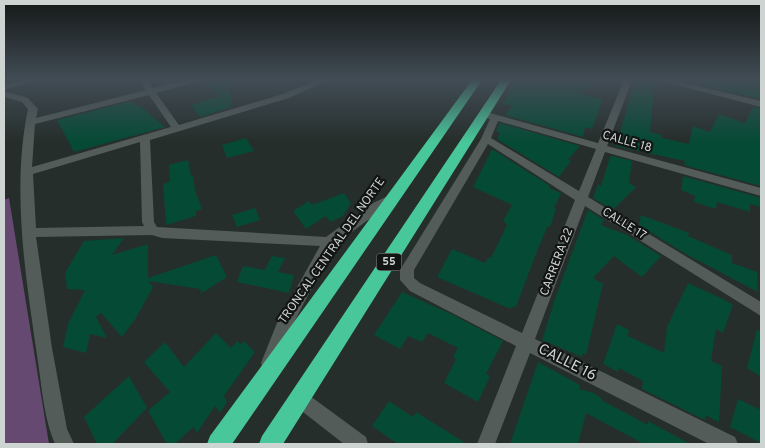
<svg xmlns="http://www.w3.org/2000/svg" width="765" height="448" viewBox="0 0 765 448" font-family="Overpass,sans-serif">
<rect width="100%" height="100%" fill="#262e2b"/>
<!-- green -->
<path fill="#654970" d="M9,198L49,444H4V200Z"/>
<!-- building -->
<path fill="#054a35" d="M203,80H228L233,107L225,100L231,107L200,117L191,105L220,96Z
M515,80H604L579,93L603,99L592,129L585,127L583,137L505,115L512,106L503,104Z
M640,80H655L652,90H654L650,132L662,135V138L689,144L693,126L710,132L719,114L745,123L753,107L761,109V186L684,165L685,161L616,146L633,88Z
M698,80H761V99L697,84Z
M132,101L135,106L139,105L165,127L74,152L57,120Z
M500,123L580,146L568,160L571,161L559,177L497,139L500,133L496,131Z
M246,138L254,151L227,158L222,145Z
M492,149L550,186L549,188L561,193L554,208L556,209L550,227L548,226L537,251L516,307L508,308L437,277L452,249L485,263L489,257L491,258L507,225L503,221L512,205L473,187Z
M613,156L632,161L629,183L636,187L613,210L593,198L598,184L601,186L610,157Z
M188,160L191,176H193L195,190L202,209L196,211V216L166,225L163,184L170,182L169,165Z
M683,176L761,198V207L750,204V212L717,202L716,209L694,202L695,196L681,190Z
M344,193L351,203L342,217L330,222L326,216L306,229L293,211L309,201L312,205Z
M255,208L260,220L237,227L232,215Z
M588,210L604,220L601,225L627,235L661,256L642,277L614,256L593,278L603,284L586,355L583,353L582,357L542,340L556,296Z
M641,215L689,233L688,236L732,255V263L757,272L758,292L684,253L639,225Z
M124,238L112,255L148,244V278L216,255L227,277L202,293L200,289L148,281L153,287L136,318L122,337L101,313L96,317L107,338L90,334L86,353L63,347L68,324L85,290L67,289L65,273L84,241Z
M272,256L285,258L278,272L294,275L289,293L237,282L243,266L265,270Z
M688,283L723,299L733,305L723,333L716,329L711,361L722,366L719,422L705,415V420L642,389L643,381L619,368L618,372L603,364L617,324L629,330L628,336L664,353L667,327Z
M402,292L451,314L503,341L486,374L490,376L478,402L444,383L456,359L453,357L458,348L428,333L422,342L408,336L400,349L374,335Z
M757,330L761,331V377L747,368Z
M216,333L231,348L237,341L240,344L244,341L255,352L224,396L227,402L220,413L215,406L197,433L193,427L175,444H167L148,411L170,392L144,362L165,342L184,367Z
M538,362L580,385L579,389L594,393L601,398V400L626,413L648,425V421L690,444H644L586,413L578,444H510Z
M129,376L147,408L112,444H97L84,417Z
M738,399L761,410V443L730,427Z
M389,401L413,417L416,412L467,444H398L372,426Z"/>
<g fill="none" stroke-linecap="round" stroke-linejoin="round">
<!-- street -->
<path fill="#535c58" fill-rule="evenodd" d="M25,80H37L4,90V85Z
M139,80H147L153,88L186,80H199L198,82L156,93L179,125L283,94L318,80H329L289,98L150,140L154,222L157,227L326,237L371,204L392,194L398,198L334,245L290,330L275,369L269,371L263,369L261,363L277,323L320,246L162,238L152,235L36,237L52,348L67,429L74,444H55C44,419 42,389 38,362C26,280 11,190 28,109L22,102L4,97V91L28,98L38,109L36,118L146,90ZM149,95L171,127L32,167L35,124ZM140,142L142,222L144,226L36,228L33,174Z
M624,80H632L607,146L761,188V196L605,152L588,197L761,302V316L585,206L535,339L735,437L738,444H709L530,353L495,444H477L516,346L410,291L400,280V270L481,139L490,119L484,117V113H490L598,143ZM498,121L596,149L579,191L491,138ZM488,144L575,200L522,333L420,283L414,278V270Z
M658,80H671L761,101V107Z
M300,390L306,393L366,437L368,444H344L294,405L291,399L294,393Z"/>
<!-- highway -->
<path fill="#48c79a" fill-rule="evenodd" d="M472,80H482L232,444H207L210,436Z
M501,80H511L283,444H259L262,436Z"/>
</g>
<!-- sky -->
<linearGradient id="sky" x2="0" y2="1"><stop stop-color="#151918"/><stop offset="0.56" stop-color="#414c55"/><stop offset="1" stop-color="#414c55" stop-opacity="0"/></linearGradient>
<rect width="765" height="142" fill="url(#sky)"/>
<g text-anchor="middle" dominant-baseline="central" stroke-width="4.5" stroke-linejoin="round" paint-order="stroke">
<!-- shield labels -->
<rect fill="#121514" stroke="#969b98" stroke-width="1" x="376.5" y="253.5" width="25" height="17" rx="4"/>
<g font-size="11" font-weight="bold" fill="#ced4d1">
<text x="389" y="262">55</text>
</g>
<!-- street labels -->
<g font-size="12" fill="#ced4d1" stroke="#121514">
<text transform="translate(627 142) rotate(16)">CALLE 18</text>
<text transform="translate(624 224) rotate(32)">CALLE 17</text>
<text transform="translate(332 251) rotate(-55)">TRONCAL CENTRAL DEL NORTE</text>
<text transform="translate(557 262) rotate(-69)">CARRERA 22</text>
</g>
<!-- near-street labels -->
<g font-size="15" fill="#ced4d1" stroke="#121514">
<text transform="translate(567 363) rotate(27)">CALLE 16</text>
</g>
</g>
<!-- border -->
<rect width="765" height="448" fill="none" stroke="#ced4d1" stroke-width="10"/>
</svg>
